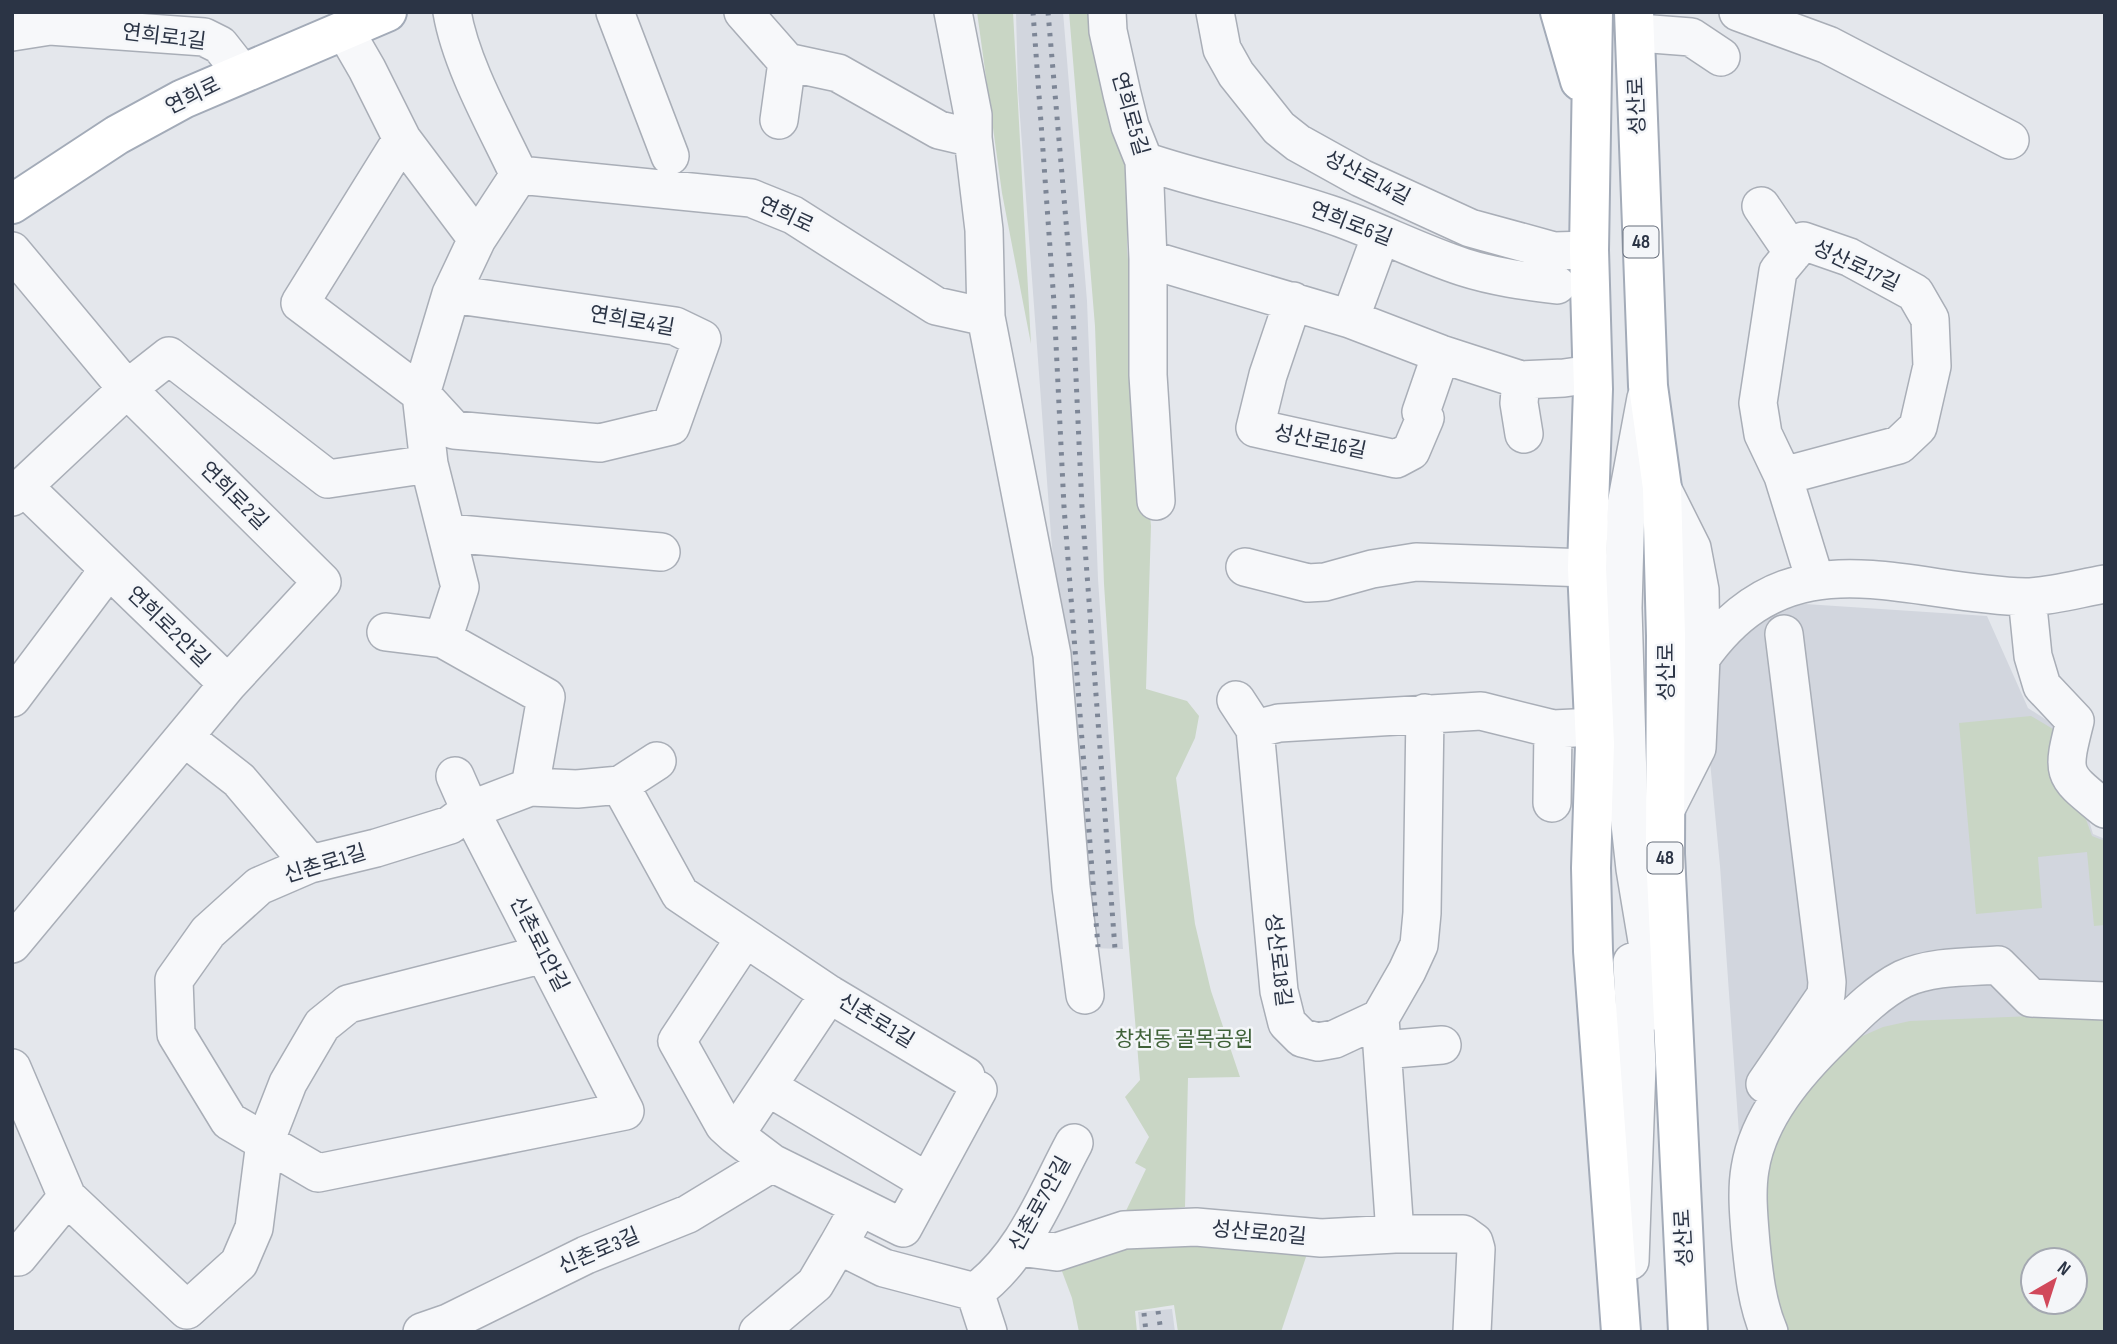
<svg xmlns="http://www.w3.org/2000/svg" width="2117" height="1344" viewBox="0 0 2117 1344" font-family="'Sofia Sans Condensed','Noto Sans KR',sans-serif">
<rect width="100%" height="100%" fill="#e4e7ec"/>
<!-- built -->
<path fill="#d2d6de" fill-rule="evenodd" d="M1016,12H1063L1087,301L1098,579L1123,949L1089,948L1051,535L1018,90Z
M1790,603L1987,616L2028,708L2062,730L2093,834L2105,839V1332H1753L1720,866L1707,730L1715,672L1722,656L1758,616ZM2033,1260H2075V1302H2033Z
M1172,1309L1175,1332H1140L1138,1312Z"/>
<!-- green -->
<path fill="#c9d6c5" fill-rule="evenodd" d="M977,12H1013L1031,344L1002,193Z
M1069,12H1099L1127,156V248L1151,526L1146,689L1187,701L1199,716L1195,738L1176,778L1195,924L1211,991L1240,1077L1188,1078L1185,1207L1124,1215L1146,1169L1135,1163L1149,1137L1125,1097L1140,1080L1123,876L1104,584L1095,326Z
M2031,716L2058,732L2050,768L2058,791L2083,811L2092,836L2105,841V925L2094,926L2087,852L2038,857L2042,908L1976,914L1959,723Z
M2105,1013V1332H1786L1769,1299L1760,1182L1780,1123L1839,1051L1858,1038L1883,1027L1910,1021ZM2033,1260H2075V1302H2033Z
M1158,1238L1308,1251L1281,1332H1178L1174,1305L1135,1311L1137,1332H1079L1072,1298L1060,1266Z"/>
<g fill="none" stroke-linecap="round" stroke-linejoin="round">
<defs>
<path id="minor" d="M452,12C461,65 496,126 519,175L751,198L793,215L936,306L986,317
M615,12L670,156
M743,12L787,62L838,73L939,130L973,138
M953,12L973,115V138L984,230L986,317L1052,655L1071,887L1085,995
M1107,12L1108,31L1122,94L1130,126L1144,161L1148,259V375L1156,501
M1215,12L1222,49L1236,74L1279,128L1298,143L1361,178L1470,228L1554,251L1589,250
M1738,12L1828,45L2010,140
M345,31L367,69L402,139L477,239
M12,32L50,26L204,37L220,45L242,73
M1652,34L1691,37L1721,57
M779,120L787,62
M402,139L300,303L421,394L454,430L600,443L671,426L702,339L675,326L451,294
M1144,161C1205,182 1268,193 1329,214C1374,229 1417,252 1463,267C1494,277 1525,281 1557,285
M1761,206L1793,253
M12,251L127,389L322,582L228,684L12,944
M1148,259L1350,319L1441,354L1521,380L1564,378L1592,374
M1293,301L1268,375L1255,428L1396,459L1411,451L1425,418L1421,412L1441,354
M1350,319L1381,235
M1521,380L1519,403L1524,434
M1646,398L1626,505L1623,608L1629,815L1635,869L1657,1001L1663,1013
M1783,476L1899,445L1918,427L1932,366L1930,319L1915,293L1849,257L1803,241L1778,271L1758,403L1763,434L1783,476L1815,580
M23,486L228,684
M1662,488L1692,548L1700,590L1701,658L1697,748L1666,809
M12,497L127,389L169,356L328,479L429,464
M448,533L661,552
M1245,567L1308,583L1325,582L1372,569L1416,562L1587,568
M2027,597L2033,656L2042,686L2075,721C2061,776 2062,774 2105,809
M386,632L443,639L546,697L530,787
M443,639L460,587L429,464L421,394L451,294L477,239L519,175
M1701,658C1790,532 1900,593 2025,597C2049,597 2081,588 2105,584
M12,698L108,570
M1236,700L1255,729L1279,991L1287,1023L1302,1038L1318,1042L1335,1039L1380,1018L1407,971L1419,945L1422,913L1425,713
M1255,729L1279,723L1481,711L1553,729L1595,727
M184,737L239,780L310,864
M455,776L470,810L625,1111L318,1173L229,1121L176,1034L174,980L208,932L259,886L310,864L376,848L450,825L470,810L530,787L577,789L620,785L657,761
M620,785L680,894L829,994L966,1076
M1552,803L1553,729
M745,938L677,1041L724,1125L735,1135L772,1163L903,1228L978,1090
M1380,1018L1395,1234
M1383,1050L1442,1045
M12,1068L67,1197L187,1310L239,1263L254,1228L265,1142L288,1083L322,1025L348,1004L544,954
M1765,1084L1826,995L1827,982L1784,634
M768,1087L926,1181
M735,1135L829,994
M859,1208L838,1245L884,1268L975,1292L988,1332
M1019,1247L1057,1252L1124,1230L1196,1227L1321,1238L1395,1234H1463L1474,1242L1476,1249L1472,1332
M12,1257H18L67,1197
M1630,1261L1637,1065L1632,962
M975,1292C1024,1256 1046,1195 1074,1143
M422,1332L448,1323L586,1255L688,1214L772,1163
M758,1332L815,1284L838,1245
M1769,1332C1757,1304 1754,1274 1751,1244C1749,1220 1746,1192 1750,1169C1758,1117 1797,1072 1834,1036C1854,1016 1877,992 1903,979C1931,966 1968,967 1998,965L2031,998L2105,1001"/>
<path id="major" d="M1560,12L1580,81
M1593,12L1589,250L1593,389L1587,568L1595,744L1591,868L1593,951L1621,1332
M1634,12L1648,386L1662,488L1666,636L1665,854L1688,1332
M12,204L117,135L183,99L387,12"/>
</defs>
<!-- minor casing -->
<use href="#minor" stroke="#a9aeb7" stroke-width="40"/>
<!-- major casing -->
<use href="#major" stroke="#a3abb8" stroke-width="42"/>
<!-- minor -->
<use href="#minor" stroke="#f7f8fa" stroke-width="37"/>
<!-- major -->
<use href="#major" stroke="#fff" stroke-width="38"/>
<!-- rail -->
<path stroke="#7d8696" stroke-width="5" stroke-dasharray="3.5 7" stroke-linecap="butt" d="M1033,12L1054,303L1064,507L1098,947
M1048,12L1072,291L1082,507L1115,949
M1158,1311L1161,1332
M1144,1313L1146,1332"/>
</g>
<g text-anchor="middle" dominant-baseline="central" stroke-width="5" stroke-linejoin="round" paint-order="stroke">
<!-- shield labels -->
<g fill="#f4f6f9" stroke="#676e7b" stroke-width="2">
<rect x="1623.5" y="226.5" width="35" height="31" rx="5"/>
<rect x="1647.5" y="842.5" width="35" height="31" rx="5"/>
</g>
<g font-size="19" font-weight="bold" fill="#2b3445">
<text x="1641" y="242">48</text>
<text x="1665" y="858">48</text>
</g>
<!-- street labels -->
<g font-size="21" fill="#2b3445" stroke="#f4f6f9">
<text transform="translate(164 37) rotate(7)">연희로1길</text>
<text transform="translate(193 96) rotate(-26)">연희로</text>
<text transform="translate(1637 106) rotate(-92)">성산로</text>
<text transform="translate(1130 114) rotate(74)">연희로5길</text>
<text transform="translate(1367 178) rotate(27)">성산로14길</text>
<text transform="translate(786 215) rotate(25)">연희로</text>
<text transform="translate(1351 224) rotate(21)">연희로6길</text>
<text transform="translate(1856 266) rotate(25)">성산로17길</text>
<text transform="translate(632 321) rotate(10)">연희로4길</text>
<text transform="translate(1320 442) rotate(12)">성산로16길</text>
<text transform="translate(234 496) rotate(45)">연희로2길</text>
<text transform="translate(168 627) rotate(44)">연희로2안길</text>
<text transform="translate(1666 672) rotate(-90)">성산로</text>
<text transform="translate(325 864) rotate(-17)">신촌로1길</text>
<text transform="translate(539 944) rotate(63)">신촌로1안길</text>
<text transform="translate(1278 960) rotate(83)">성산로18길</text>
<text transform="translate(876 1021) rotate(31)">신촌로1길</text>
<text transform="translate(1040 1204) rotate(-61)">신촌로7안길</text>
<text transform="translate(1259 1233) rotate(5)">성산로20길</text>
<text transform="translate(1684 1238) rotate(-93)">성산로</text>
<text transform="translate(599 1251) rotate(-23)">신촌로3길</text>
</g>
<!-- park labels -->
<g font-size="21" fill="#3f6138" stroke="#f4f6f9">
<text x="1184" y="1039">창천동 골목공원</text>
</g>
</g>
<!-- border -->
<rect width="2117" height="1344" fill="none" stroke="#2b3445" stroke-width="28"/>
<!-- north arrow -->
<g transform="translate(2054 1281) rotate(39)"><circle r="33" fill="#f4f6f9" stroke="#a4a8b1" stroke-width="2"/>
<path d="M0-5L12 26L0 18L-12 26Z" fill="#d1495b"/>
<text y="-10" font-size="19" font-weight="bold" text-anchor="middle" fill="#2b3445">N</text>
</g>
</svg>
